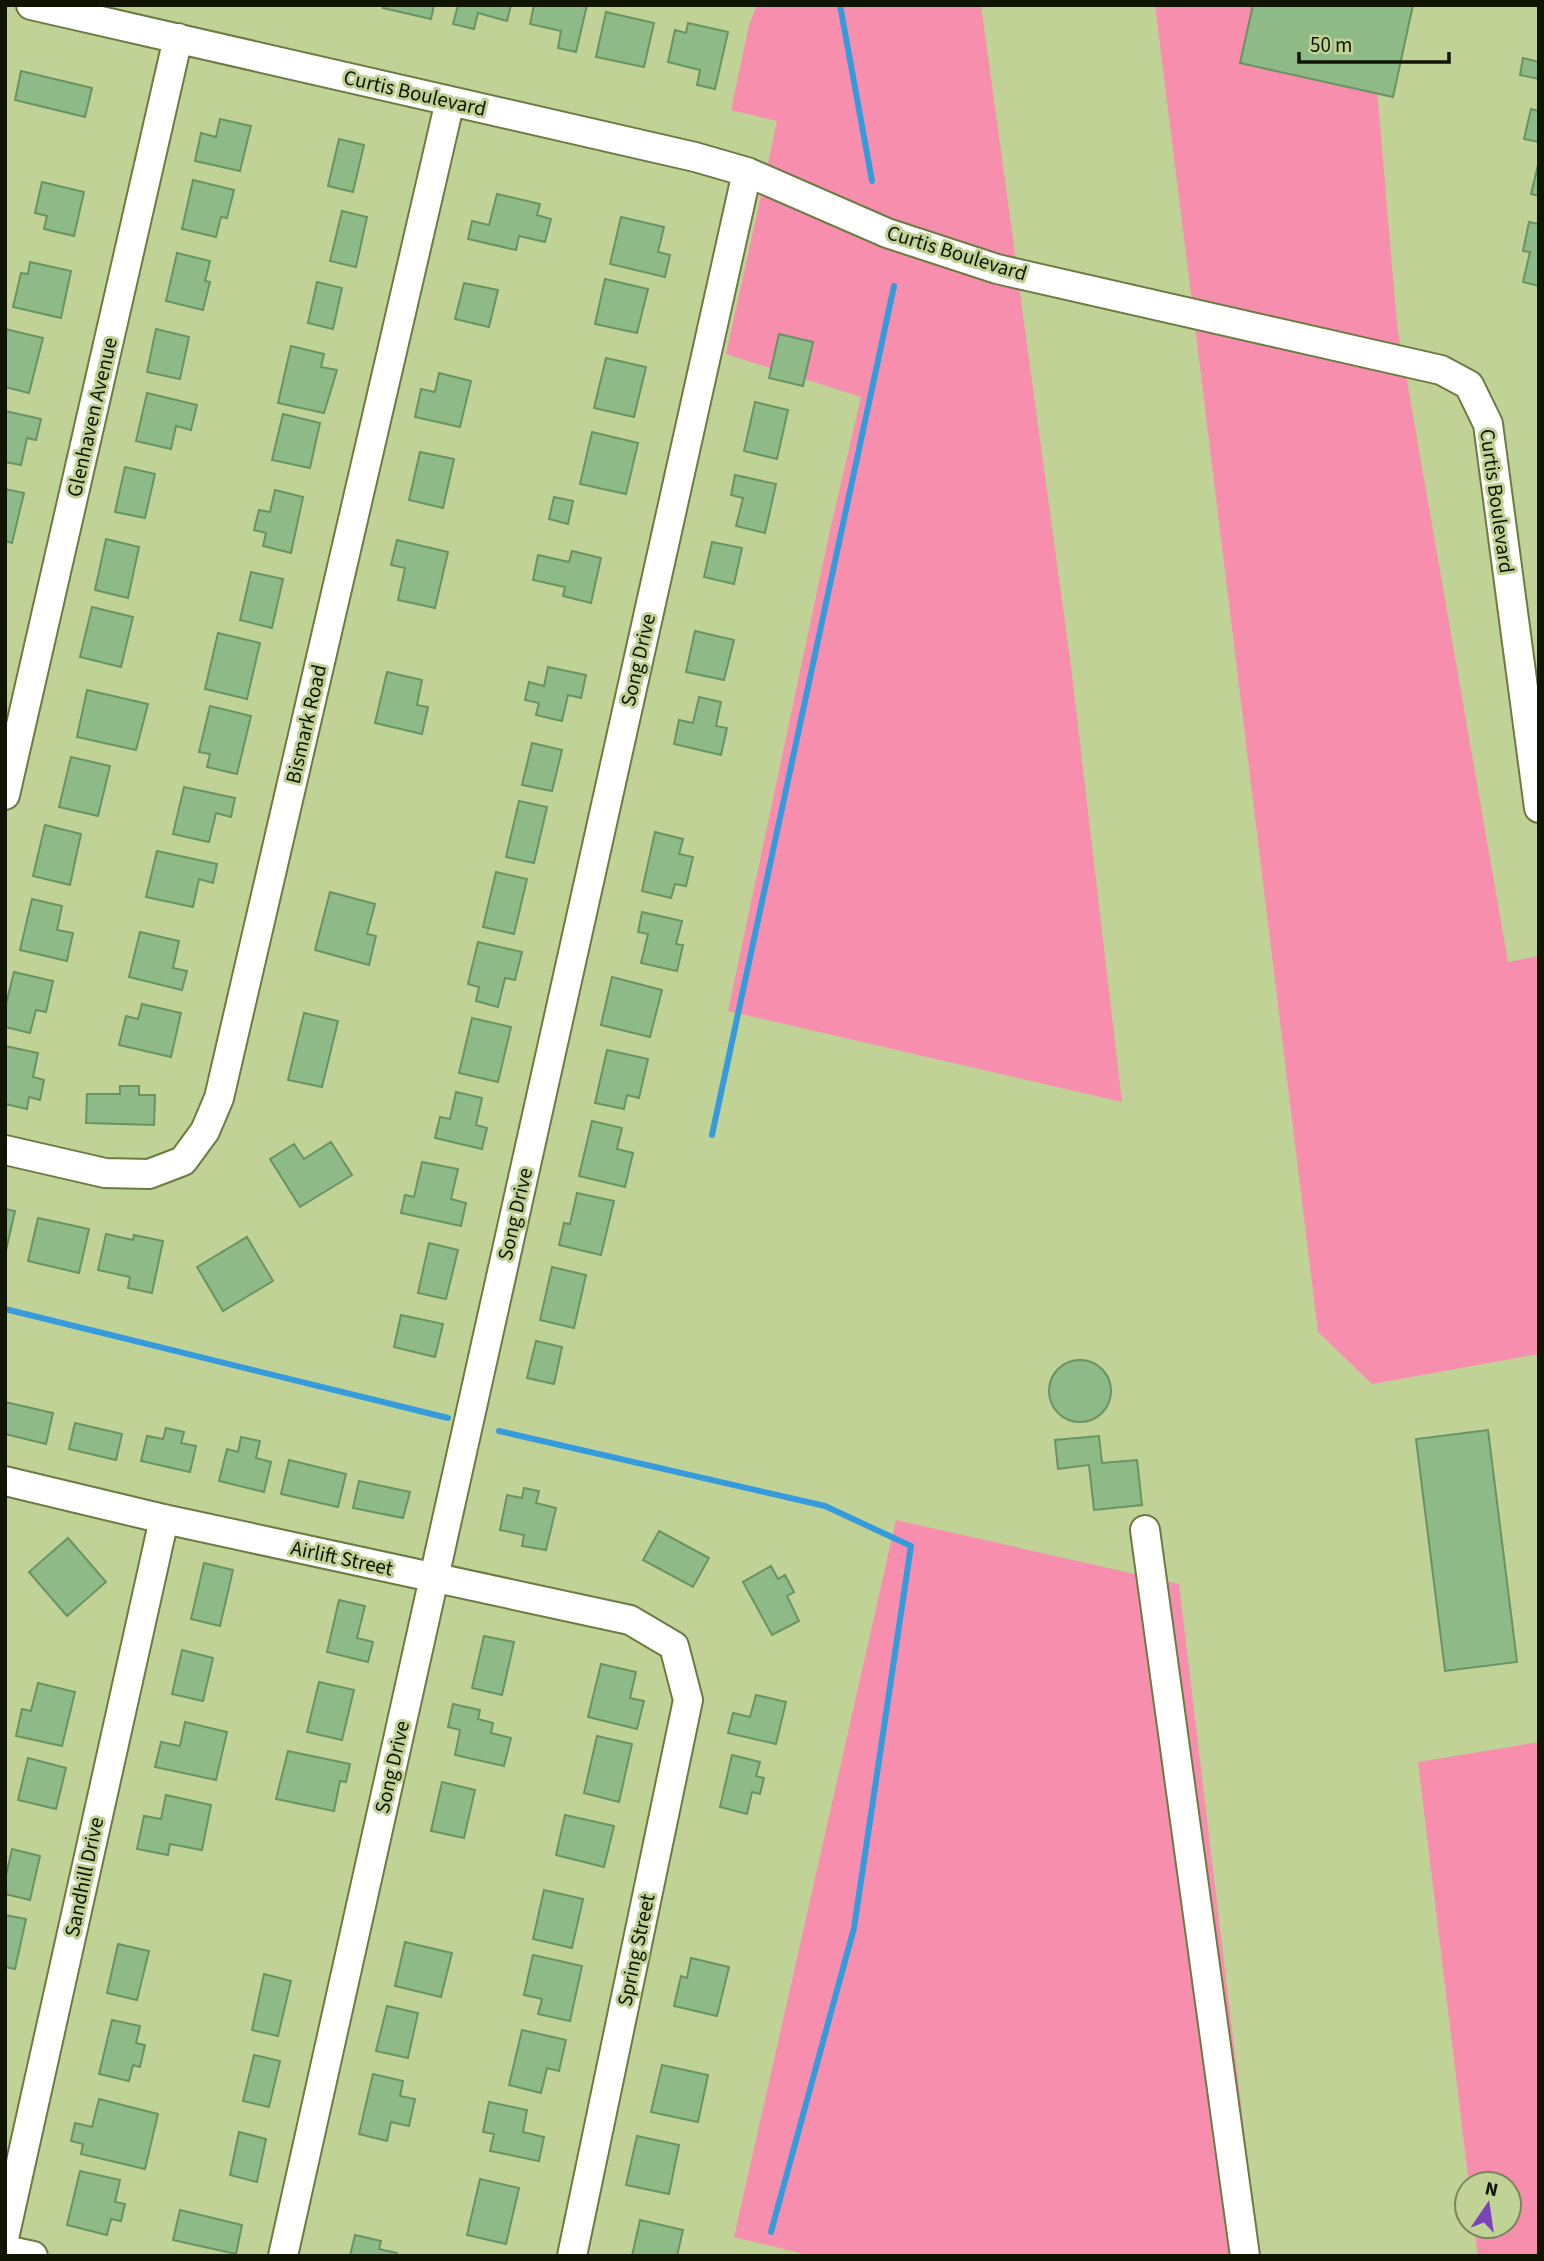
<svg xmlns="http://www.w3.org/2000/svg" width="1544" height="2261" viewBox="0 0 1544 2261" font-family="'Source Sans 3',sans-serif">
<rect width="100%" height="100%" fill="#c0d295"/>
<!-- green -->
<path fill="#f78eae" d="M757,5H981L1016,261L891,222L767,168L777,121L731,110L749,25Z
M1155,5H1370L1397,325L1401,350L1192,302Z
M762,191L1019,286L1071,666L1122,1102L728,1011L829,535L861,397L726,354Z
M1195,326L1406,375L1508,962L1539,956V1354L1372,1384L1318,1332Z
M896,1520L1179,1584L1259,2256H813L734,2237Z
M1539,1742V2256H1478L1474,2226H1509V2184H1469L1418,1762Z"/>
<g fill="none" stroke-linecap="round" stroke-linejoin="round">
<!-- stream -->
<path stroke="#369bdc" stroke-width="6" d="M840,5L872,181
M712,1135L894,286
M5,1309L448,1418
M499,1431L825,1506L911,1546L854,1928L771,2232"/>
</g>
<!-- building -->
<path fill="#8eba88" stroke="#699363" stroke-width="2" d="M384,5H434L431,19L383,8Z
M458,5H511L507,21L478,13L474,29L453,24Z
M534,5H587L576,52L558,48L561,31L530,24Z
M1253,5H1413L1393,97L1240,63Z
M606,12L654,23L644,67L596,57Z
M688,23L728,32L715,89L697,85L700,70L668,62L675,30L686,33Z
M1523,58L1539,62V79L1520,75Z
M21,71L92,88L85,117L15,100Z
M1531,109L1539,111V142L1524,139Z
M220,119L251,126L240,171L195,161L201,133L216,137Z
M339,139L364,145L353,192L328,186Z
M1538,165L1539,166V196L1531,194Z
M193,180L234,190L227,218L221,217L216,237L182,229Z
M42,182L84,192L74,236L44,229L47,216L35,213Z
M497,194L540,204L537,215L551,219L545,242L519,236L516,250L468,239L472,221L489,225Z
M342,211L367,217L356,267L330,261Z
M621,217L664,227L658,252L670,255L665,277L610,264Z
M1529,222L1539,224V286L1523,282L1530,252L1523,251Z
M177,253L210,261L205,281L210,282L203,310L166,301Z
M30,262L71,271L61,318L13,307L21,273L28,274Z
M605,279L648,289L637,333L595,324Z
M317,282L342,288L333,329L308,323Z
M464,283L498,290L489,327L455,319Z
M5,329L43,338L29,393L5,387Z
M156,329L189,337L180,379L147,372Z
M779,334L813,342L803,386L769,378Z
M291,346L324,354L321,367L337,370L324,413L278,403Z
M606,358L646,367L634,417L594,408Z
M439,373L471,381L460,427L415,417L421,389L435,392Z
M147,393L197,405L191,430L176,426L171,449L136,441Z
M755,402L788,410L777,459L744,451Z
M5,411L41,419L36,440L27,438L21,465L5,462Z
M283,414L320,423L310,468L272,460Z
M592,432L638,443L626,494L580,484Z
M420,452L454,459L443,508L409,500Z
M125,467L155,474L145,518L115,512Z
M735,475L776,484L765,533L736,526L743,498L731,495Z
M5,489L24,493L12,543L5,541Z
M275,490L303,497L291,553L263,546L266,533L254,530L259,510L270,512Z
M554,497L573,501L568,524L549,519Z
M106,539L139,547L128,598L95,590Z
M397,540L448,552L435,608L398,600L405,568L391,565Z
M712,542L742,548L734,584L704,577Z
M572,551L601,558L591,603L563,596L565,587L533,580L538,555L569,562Z
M251,572L283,579L272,628L240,620Z
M92,607L133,617L121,667L80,657Z
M695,631L734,640L724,680L686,672Z
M218,633L260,643L247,699L205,689Z
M548,667L586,675L581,698L568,695L562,721L536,715L539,703L525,700L529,682L544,686Z
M387,672L422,680L417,705L428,707L422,734L375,723Z
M87,690L148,704L136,750L77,737Z
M699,697L721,702L716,726L727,728L721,755L674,744L679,720L693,723Z
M210,706L251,716L237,774L207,767L210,754L199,752Z
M532,743L562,750L552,791L522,785Z
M71,757L110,766L98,816L59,807Z
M184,787L235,798L231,817L216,813L209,842L173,834Z
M519,801L547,807L534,863L506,857Z
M45,825L81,834L70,885L33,876Z
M655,832L683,839L679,854L693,857L686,886L675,884L671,898L642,891Z
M157,851L217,864L213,883L199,879L193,907L146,897Z
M496,872L527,879L514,934L483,927Z
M330,892L375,904L367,934L376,936L369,965L315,950Z
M32,899L62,906L57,930L73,933L67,961L20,950Z
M642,912L682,921L676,944L683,945L677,971L641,963L648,934L638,932Z
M140,932L179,941L173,968L187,971L182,990L129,977Z
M478,942L522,952L515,980L505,978L498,1007L476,1001L479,987L468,984Z
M14,972L53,981L46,1012L36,1010L30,1033L5,1027V1008Z
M612,977L662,990L650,1037L601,1025Z
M142,1004L181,1013L171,1057L119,1045L126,1016L138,1019Z
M304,1013L338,1021L322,1087L288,1080Z
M472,1018L511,1027L498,1082L459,1073Z
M5,1046L38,1053L33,1077L44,1080L40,1100L29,1097L27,1109L5,1104Z
M607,1050L648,1059L639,1098L627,1095L624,1109L595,1103Z
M120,1086H139V1095H155L154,1125L86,1123L87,1094H120Z
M456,1092L482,1098L476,1125L487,1128L482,1149L435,1138L440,1117L450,1119Z
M592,1121L622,1128L617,1149L633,1153L625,1187L579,1176Z
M331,1142L352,1175L300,1207L270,1159L294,1144L304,1159Z
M422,1162L458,1169L451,1199L466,1203L461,1226L401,1213L405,1195L414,1197Z
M577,1193L614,1201L601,1255L559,1245L564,1223L570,1224Z
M5,1209L15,1211L5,1255Z
M38,1218L89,1229L79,1273L28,1261Z
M106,1234L133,1240L134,1235L163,1241L152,1293L128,1288L130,1277L98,1270Z
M247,1237L273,1281L223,1311L197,1267Z
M429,1243L458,1250L446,1299L418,1293Z
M552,1267L586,1275L574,1328L540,1320Z
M401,1315L443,1324L435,1357L394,1347Z
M536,1341L562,1347L554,1384L527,1378Z
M1049 1391a31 31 0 1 1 62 0a31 31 0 1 1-62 0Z
M5,1402L53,1413L46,1444L5,1434Z
M75,1423L122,1434L116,1460L69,1449Z
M166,1428L184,1432L181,1443L196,1446L190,1472L141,1461L147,1436L163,1439Z
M1488,1430L1517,1662L1445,1671L1416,1439Z
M1099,1436L1102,1463L1137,1460L1142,1505L1094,1510L1089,1465L1058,1469L1055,1440Z
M241,1437L260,1441L256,1458L271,1462L264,1492L219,1481L227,1449L238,1452Z
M289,1460L346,1474L338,1507L281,1494Z
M359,1481L410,1492L403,1518L353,1508Z
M524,1488L539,1491L536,1503L556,1508L546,1550L522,1546L524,1535L500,1530L507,1495L522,1498Z
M659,1531L709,1558L693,1587L643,1560Z
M68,1538L106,1582L67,1616L29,1572Z
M204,1563L233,1570L220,1626L191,1619Z
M771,1566L778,1579L785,1575L794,1592L787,1596L799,1621L772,1635L743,1582Z
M339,1600L365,1606L357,1638L373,1642L368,1662L327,1652Z
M484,1636L514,1642L502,1695L472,1688Z
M182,1650L213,1658L203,1701L172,1694Z
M601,1664L636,1672L630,1698L644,1701L637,1729L588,1717Z
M319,1682L354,1690L342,1740L307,1732Z
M38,1683L75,1692L62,1746L16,1736L22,1709L31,1711Z
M756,1695L786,1702L776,1744L728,1733L733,1713L750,1717Z
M453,1704L480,1710L478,1719L493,1723L491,1733L511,1738L504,1766L455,1755L460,1730L448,1727Z
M185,1722L227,1732L216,1780L155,1767L161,1742L180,1746Z
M597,1736L632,1744L619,1802L584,1793Z
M288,1751L350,1764L346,1782L340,1781L334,1811L276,1799Z
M732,1755L760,1762L756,1776L764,1778L760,1794L752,1792L747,1814L720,1807Z
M28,1758L66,1768L56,1809L18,1800Z
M442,1782L475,1790L464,1838L431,1831Z
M166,1795L211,1805L202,1850L170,1844L168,1855L137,1849L144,1816L161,1819Z
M565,1815L614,1826L604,1867L556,1855Z
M12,1849L40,1856L30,1900L5,1894V1880Z
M544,1890L583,1899L572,1948L533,1939Z
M5,1915L26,1919L15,1969L5,1967Z
M405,1942L452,1953L441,1997L395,1986Z
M118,1944L149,1951L137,2000L107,1993Z
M533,1955L582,1966L570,2021L538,2014L542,1999L524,1995Z
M691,1958L729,1967L717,2016L674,2006L681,1976L687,1978Z
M264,1974L291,1981L278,2036L252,2030Z
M387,2006L418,2013L408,2058L376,2051Z
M112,2020L140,2026L136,2043L145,2045L140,2067L133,2065L129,2081L99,2074Z
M522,2030L566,2040L559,2071L547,2068L541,2093L509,2085Z
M254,2055L280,2061L269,2107L243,2101Z
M662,2065L708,2075L698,2122L651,2112Z
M373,2074L403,2081L400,2096L415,2099L409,2126L391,2122L387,2141L359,2134Z
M99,2099L158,2114L145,2169L81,2154L83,2144L71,2141L75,2123L92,2127Z
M489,2102L527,2110L523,2132L544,2137L539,2161L490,2151L494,2134L483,2132Z
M239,2132L266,2139L257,2182L230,2175Z
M637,2136L679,2145L669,2194L626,2185Z
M80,2171L120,2180L115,2202L125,2204L121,2221L111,2219L107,2235L67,2225Z
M480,2179L519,2188L506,2244L467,2235Z
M180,2210L242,2225L236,2254L173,2240Z
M640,2220L683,2230L677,2256H632Z
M355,2235L381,2241L379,2249L397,2253L396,2256H350Z"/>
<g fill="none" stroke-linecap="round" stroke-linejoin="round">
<defs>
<path id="minor" d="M31,5L695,157L747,172L887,233L997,269L1441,370L1469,385L1488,424L1539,808
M5,795L178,38
M5,1150L105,1173L149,1174L183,1161L205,1131L219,1098L450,101
M5,1481L164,1519L630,1620L674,1646L688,1700L572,2256
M1145,1530L1245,2256
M5,2234L164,1519
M5,2250L33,2256
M283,2256L747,172"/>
</defs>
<!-- minor casing -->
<use href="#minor" stroke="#6c7b41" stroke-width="32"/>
<!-- minor -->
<use href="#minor" stroke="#fff" stroke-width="28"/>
</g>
<g text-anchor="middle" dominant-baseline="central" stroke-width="6" stroke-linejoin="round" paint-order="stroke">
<!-- street labels -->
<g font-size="21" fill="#101501" stroke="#c0d295">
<text transform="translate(415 93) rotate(13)">Curtis Boulevard</text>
<text transform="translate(957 253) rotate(17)">Curtis Boulevard</text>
<text transform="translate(92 417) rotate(-77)">Glenhaven Avenue</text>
<text transform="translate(1497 501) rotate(82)">Curtis Boulevard</text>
<text transform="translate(638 660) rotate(-77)">Song Drive</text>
<text transform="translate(306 724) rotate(-77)">Bismark Road</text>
<text transform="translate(515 1214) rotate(-77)">Song Drive</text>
<text transform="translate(342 1558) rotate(12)">Airlift Street</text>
<text transform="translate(392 1767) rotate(-77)">Song Drive</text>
<text transform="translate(84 1877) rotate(-78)">Sandhill Drive</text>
<text transform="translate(636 1950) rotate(-78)">Spring Street</text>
</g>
</g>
<!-- border -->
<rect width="1544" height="2261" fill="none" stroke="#101501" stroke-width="14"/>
<!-- north arrow -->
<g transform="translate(1488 2205) rotate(13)"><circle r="33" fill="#c0d295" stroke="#7a865a" stroke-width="2"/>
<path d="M0-5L12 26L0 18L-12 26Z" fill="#7a43b9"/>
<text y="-10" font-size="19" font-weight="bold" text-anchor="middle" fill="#101501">N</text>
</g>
<!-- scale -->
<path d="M1299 52v10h150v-10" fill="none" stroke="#101501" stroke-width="3.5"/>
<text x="1310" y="52" font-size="21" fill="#101501" stroke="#c0d295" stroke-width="5" paint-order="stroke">50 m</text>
</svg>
